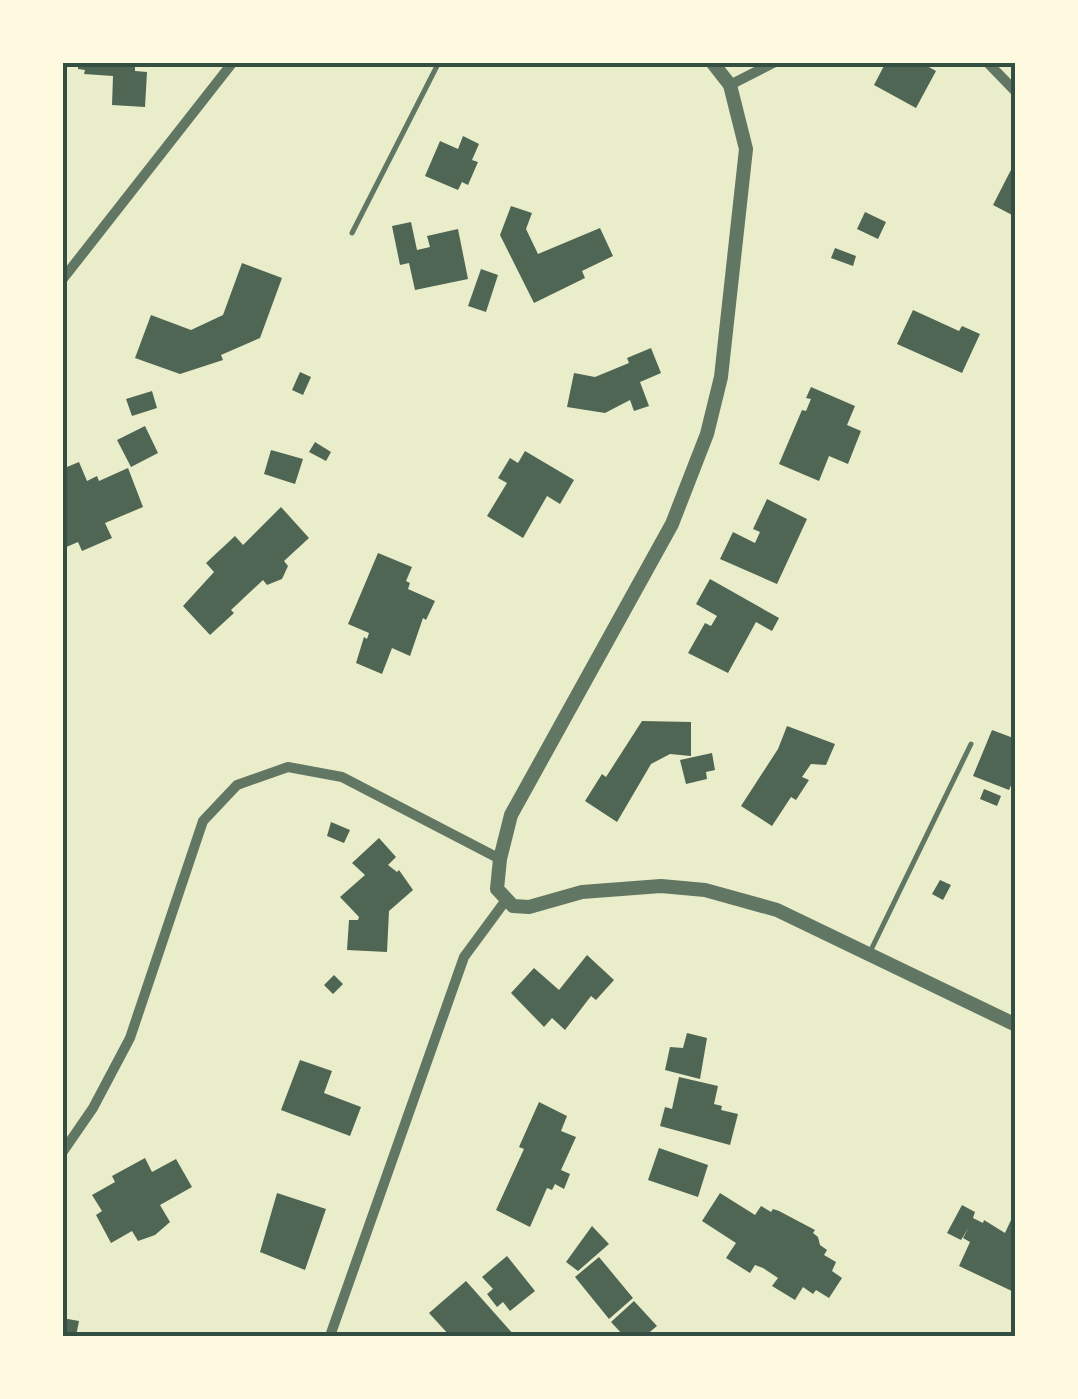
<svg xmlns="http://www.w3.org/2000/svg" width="1078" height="1399" viewBox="0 0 1078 1399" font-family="'Titillium Web',sans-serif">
<rect width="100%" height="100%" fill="#e9edc9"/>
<!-- building -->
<path fill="#4f6655" d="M78,62H135V71L147,72L145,107L112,105L113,76L84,74L85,70L78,69Z
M886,62H920L936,71L916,108L874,85Z
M463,136L479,144L472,160L478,162L468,185L462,182L458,190L425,176L440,141L458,149Z
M1016,160V217L993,205Z
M511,206L532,213L526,229L538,254L600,228L613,256L582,271L585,278L534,303L500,235Z
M865,212L886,222L878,239L857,229Z
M411,222L417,250L430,247L427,236L458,229L468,279L415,290L409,263L400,265L392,226Z
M835,248L856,256L853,266L831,258Z
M242,263L282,278L260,338L221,355L223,360L180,374L135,358L151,315L191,330L223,315Z
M481,269L498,275L486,312L468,306Z
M913,310L959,331L962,326L980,334L962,373L897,344Z
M651,348L661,373L640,382L649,406L634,411L630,400L605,413L567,407L574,373L595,377L629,363L627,358Z
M300,372L311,377L303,395L292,390Z
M811,387L855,406L847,425L861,431L848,464L829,456L819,481L779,464L802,410L806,411L811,399L806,398Z
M152,391L157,408L132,416L126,399Z
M145,426L158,453L131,467L117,440Z
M315,442L331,452L326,461L309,452Z
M271,450L303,459L295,484L264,474Z
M525,451L574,480L560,504L547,496L523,538L487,516L507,483L498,478L510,458L518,463Z
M79,462L87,481L97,476L99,481L128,468L143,507L105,523L112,538L82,551L78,542L64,548L62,545V469Z
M767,499L807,519L777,584L720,559L733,532L755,543L760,532L753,529Z
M281,507L309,538L284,561L288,566L282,579L267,585L263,580L231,610L234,613L210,635L183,606L214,572L206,563L235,536L243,545Z
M378,553L412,567L406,581L410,583L408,589L435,601L426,620L423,618L410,656L392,648L382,674L356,663L364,637L367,639L369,633L348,624Z
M710,579L779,618L772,631L756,622L728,673L688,653L705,623L711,626L717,616L696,604Z
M642,721L691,722V756L670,754L651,764L617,822L585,801L602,774L606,777Z
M787,726L835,744L826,765L811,764L802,777L809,780L796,800L791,797L772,826L741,806L778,749Z
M992,730L1016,739V774L1009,790L973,776Z
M712,753L715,770L706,772L707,779L686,784L680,760Z
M984,789L1001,796L997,806L980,799Z
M331,822L350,830L344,843L327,836Z
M379,838L396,857L388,865L397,872L399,870L413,890L389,911L387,952L347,950L349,920H358L359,917L340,897L365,875L352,863Z
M940,880L951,885L943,900L932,894Z
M587,955L614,980L596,1000L591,996L565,1030L552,1018L544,1027L511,993L534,968L559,990Z
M334,975L343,984L333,994L324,985Z
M687,1033L707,1038L700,1079L665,1070L670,1047L683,1048Z
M300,1060L332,1071L324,1093L361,1107L350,1136L281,1110Z
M679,1077L718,1086L714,1104L722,1106L721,1110L738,1114L730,1145L660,1126L665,1107L672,1109Z
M539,1102L567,1116L561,1131L576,1137L561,1170L570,1174L564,1189L555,1184L552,1190L547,1188L530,1227L496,1210L524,1149L519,1147Z
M659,1148L708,1165L698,1197L648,1180Z
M145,1158L152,1172L176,1159L192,1187L160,1205L170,1222L155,1235L138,1241L132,1231L111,1243L96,1215L102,1211L92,1195L115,1182L112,1176Z
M277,1193L326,1209L305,1270L260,1252Z
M720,1193L755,1215L761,1206L771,1212L773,1209L779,1211L815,1230L813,1233L818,1237L820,1245L827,1250L824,1255L836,1262L832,1271L842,1278L829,1298L816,1290L813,1294L803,1287L795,1300L772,1286L778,1278L763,1268L755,1265L750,1273L726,1258L736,1243L702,1221Z
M962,1205L975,1212L973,1218L983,1223L984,1220L1005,1233L1011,1220L1016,1222V1293L959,1266L970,1242L963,1238L969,1227L961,1240L947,1233Z
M592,1226L609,1244L578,1271L566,1262Z
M507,1256L535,1291L510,1311L503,1302L497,1307L487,1294L493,1289L482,1277Z
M599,1257L633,1298L609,1319L575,1277Z
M466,1281L515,1336H450L429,1313Z
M634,1301L657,1326L645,1336H624L611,1322Z
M62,1318L79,1321L76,1336H62Z"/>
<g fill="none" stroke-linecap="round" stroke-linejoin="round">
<!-- service -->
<path stroke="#617663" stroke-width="5" d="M352,233L439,62
M870,952L971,744"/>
<!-- minor -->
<path stroke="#617663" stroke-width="10" d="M987,62L1016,92
M730,85L775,62
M62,280L233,62
M62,1153L93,1108L130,1038L203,821L237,785L288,767L342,777L500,859
M330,1336L464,957L506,900"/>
<!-- tertiary -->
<path stroke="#617663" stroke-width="14" d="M712,62L730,85L746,149L721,377L707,434L672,524L511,815L500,859L497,889L513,906L529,907L582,892L661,886L705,890L777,910L1016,1025"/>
</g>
<!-- border -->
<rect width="1078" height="1399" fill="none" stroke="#fefae0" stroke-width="130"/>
<rect x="65" y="65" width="948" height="1269" fill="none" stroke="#344e41" stroke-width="4"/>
</svg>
